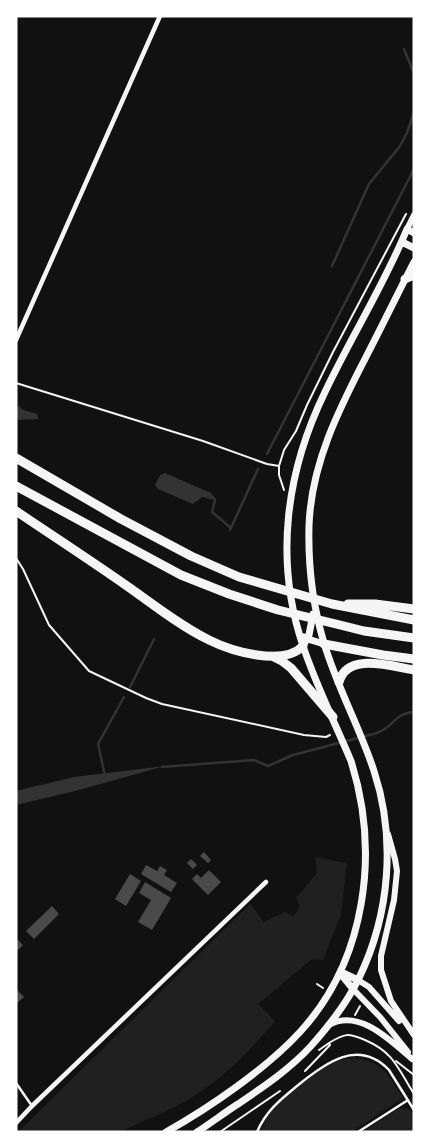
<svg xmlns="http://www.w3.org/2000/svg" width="430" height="1148" viewBox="0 0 430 1148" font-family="Figtree,sans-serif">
<rect width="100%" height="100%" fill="#111"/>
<!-- green -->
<path fill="#202020" d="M315,857L347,863L341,915L323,960L312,959L258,1004L275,1021C254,1046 232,1069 206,1088C182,1106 151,1117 124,1130L117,1132H18L250,904L264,922L285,912L294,916L300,906L296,898L317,873Z
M354,1058C383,1061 389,1076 403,1098L352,1132H261C262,1127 264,1122 267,1118C276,1103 316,1070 332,1063C339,1060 346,1059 354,1058Z
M400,1108L409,1109L414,1115V1132H362Z"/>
<!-- water -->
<path fill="#333" d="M20,406L21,409L37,414L38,419L16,420V407Z
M165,473L211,493L216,499L215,500L202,497L193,504L158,489L155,485L160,475Z
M165,766L75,791L16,805V791L74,777Z"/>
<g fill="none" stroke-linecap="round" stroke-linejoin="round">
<!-- stream -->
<path stroke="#333" stroke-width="2.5" d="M404,49L414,74
M332,266L369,184L400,146L407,133L414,112
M267,454L414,169
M215,500L212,512L231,528
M230,530L258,469
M130,687L154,639
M162,767L254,760L268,766L293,755L377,733C396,726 392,714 414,712
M105,776L98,744L124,697"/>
</g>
<!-- building -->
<path fill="#4a4a4a" d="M204,852L211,860L208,863L200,856Z
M191,859L197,865L193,869L187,863Z
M146,865L157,871L160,866L167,870L164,875L177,883L171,892L141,874Z
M209,870L221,882L208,895L192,879L197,874L201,878Z
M130,874L141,881L126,906L115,899Z
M145,882L171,898L152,930L138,922L151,900L139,893Z
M52,906L59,914L34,939L26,931Z
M18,940L23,945L16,952V941Z
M16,989L24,997L16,1004Z"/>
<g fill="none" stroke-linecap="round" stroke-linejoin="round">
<!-- path -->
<path stroke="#f5f5f5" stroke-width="2" d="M16,383L203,441L267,464L279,466L284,450L296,431L307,405L333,352L406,214
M279,466V475L284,490
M16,558L23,569L49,625L89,671L146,698L162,704L304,735L326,737L330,735
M317,984L323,988
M355,1015L360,1006
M319,1050L329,1043
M396,1061L414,1075
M305,1071L330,1045L329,1043C345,1033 348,1033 365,1040C395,1053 398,1069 414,1094
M220,1132L280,1091"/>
<!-- service -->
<path stroke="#f5f5f5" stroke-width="2.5" d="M16,1083L32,1106
M257,1132C266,1111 280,1100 297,1086C325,1063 358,1038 389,1070L414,1110
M358,1132L408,1100"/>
<!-- minor -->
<path stroke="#f5f5f5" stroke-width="4.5" d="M16,340L160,16
M16,1123L32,1106L266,882"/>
<!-- secondary -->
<path stroke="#f5f5f5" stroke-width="6" d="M407,229L414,215
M388,834L395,859L397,871L394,900L381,956V970L391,1001L414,1035
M358,980L369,987L399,1021
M353,989L380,1017L408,1052
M329,1025C359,1008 391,1041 412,1059"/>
<!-- primary -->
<path stroke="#f5f5f5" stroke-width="7" d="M402,242L414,248
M304,637L311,640L324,644
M303,646L309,635L313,614
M341,972L358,980
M340,973L353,989
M166,1132C209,1108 266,1069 300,1032C366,960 380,853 351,761C335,723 316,685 303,646C274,560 286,472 325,392C351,337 384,285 407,229L414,233
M197,1132C211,1123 224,1113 238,1104C263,1087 290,1069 311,1046C328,1027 348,1001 359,978C390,914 396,838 374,771C360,728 337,687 324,643C313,606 308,564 309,526C311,464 339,409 367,355C383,324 398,293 414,262"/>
<!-- motorway -->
<path stroke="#f5f5f5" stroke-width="9" d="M405,279L414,275
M16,458L121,519L191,556L239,577L332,604L414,620
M16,486L181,575L229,594L278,610L336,624L364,631L414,638
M16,511C53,536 90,560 127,586C153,604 180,626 209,640C231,651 283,667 303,646
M348,604H375L414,609
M324,644L383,655L414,659
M272,656L282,661L291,668L333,717
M339,682C347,652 390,666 414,670"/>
</g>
<!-- border -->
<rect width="430" height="1148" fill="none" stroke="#ffffff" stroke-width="35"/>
</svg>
